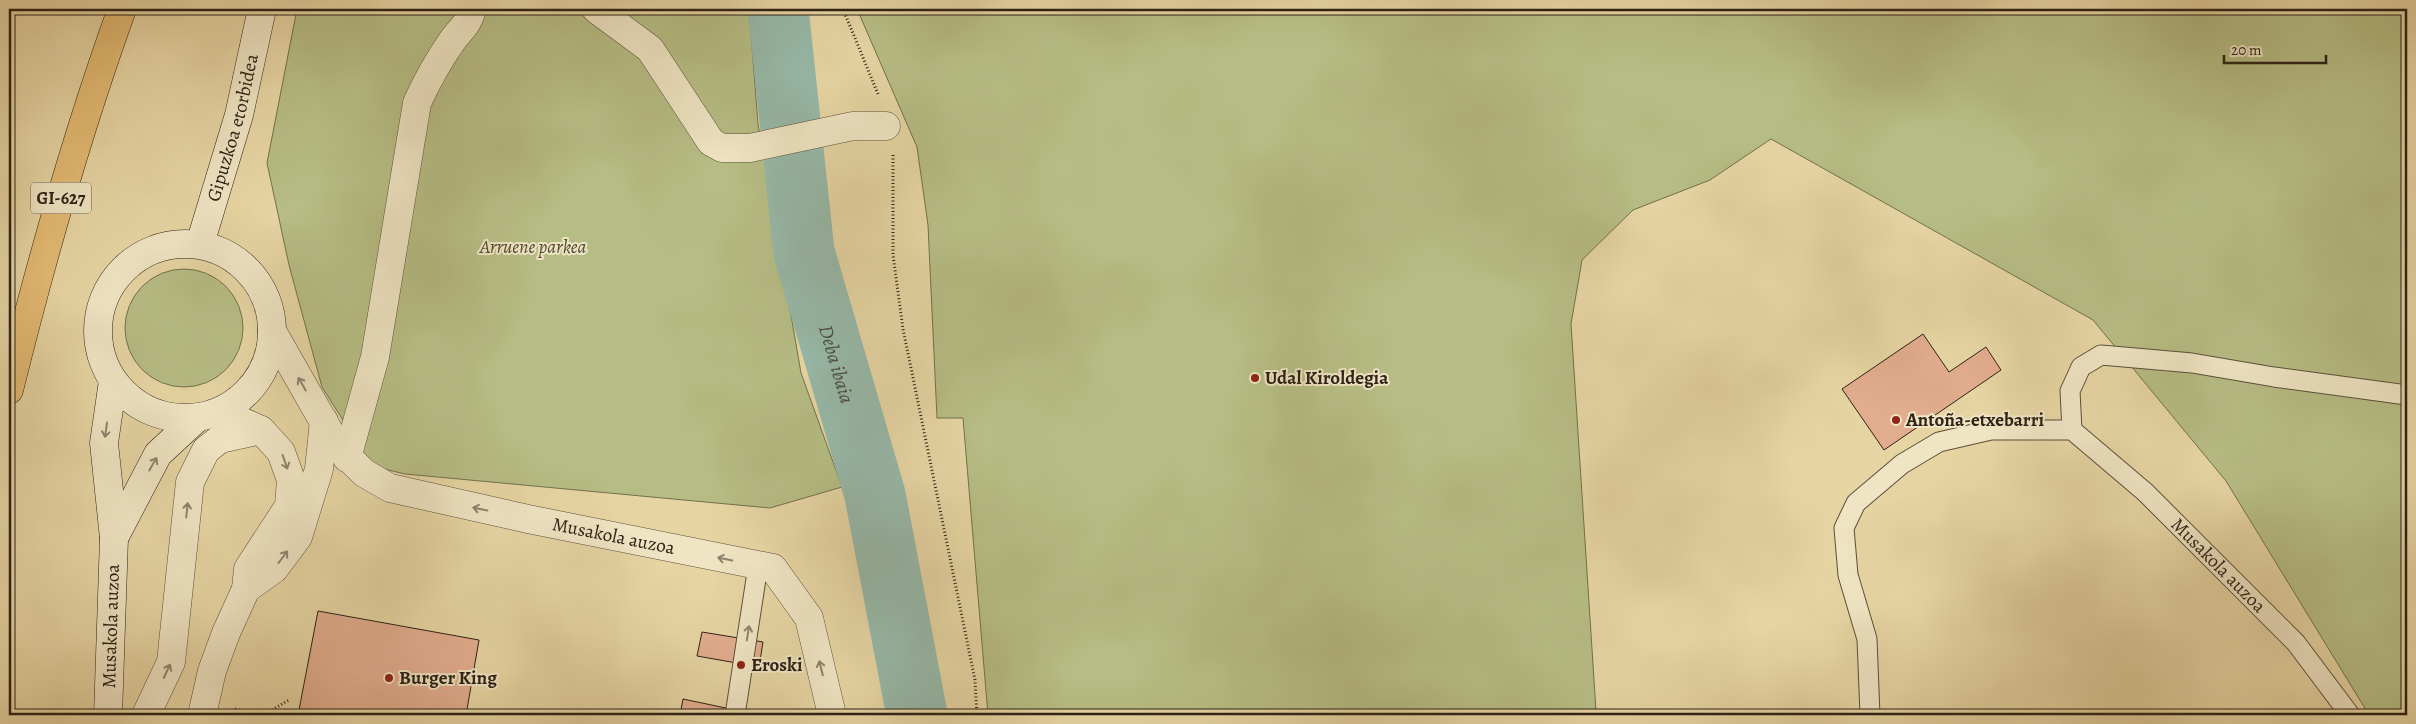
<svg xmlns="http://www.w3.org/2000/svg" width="2416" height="724" viewBox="0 0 2416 724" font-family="Alegreya,serif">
<rect width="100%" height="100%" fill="#e6d5a3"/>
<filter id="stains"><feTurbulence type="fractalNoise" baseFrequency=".004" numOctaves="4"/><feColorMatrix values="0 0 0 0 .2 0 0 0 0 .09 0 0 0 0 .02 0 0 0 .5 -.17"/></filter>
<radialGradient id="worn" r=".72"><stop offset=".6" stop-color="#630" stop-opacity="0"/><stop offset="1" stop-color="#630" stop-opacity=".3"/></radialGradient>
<!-- green -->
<path fill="#b6bd84" stroke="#72704e" d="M297,9H749L758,124L801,373L842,487L770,508L405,474L372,466L322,387L289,265L267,163Z
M857,9H2407V715H2369L2226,481L2093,320L1771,139L1710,180L1633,210L1582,260L1571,324L1596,711L1435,715H988L963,418H937L928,225L917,147Z
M125 328a59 59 0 1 1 118 0a59 59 0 1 1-118 0Z"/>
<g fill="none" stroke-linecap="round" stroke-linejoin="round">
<!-- river -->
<path stroke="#96b8a8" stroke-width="61" id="s1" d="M778,9L804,252L875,495L917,715"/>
</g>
<!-- building -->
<path fill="#e2ad8f" stroke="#2d2217" d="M1923,334L1949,372L1986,347L2001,370L1884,450L1842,389Z
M318,611L479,640L466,715H298Z
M702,632L763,642L759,667L697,656Z
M683,699L759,715H680Z"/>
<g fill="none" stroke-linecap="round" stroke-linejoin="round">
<defs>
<g id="lane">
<path d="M2072,430L2070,391L2081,367L2101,355L2192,363L2274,377L2407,395"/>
<path d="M735,715L758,566"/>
<path id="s2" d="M1870,715L1867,639L1848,575L1844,528L1856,503L1902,464L1939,442L1991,430H2072L2145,492L2296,643L2350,715"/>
</g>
<g id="street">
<path d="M596,9L650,49L711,142L722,148H750L853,126H886"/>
<path id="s3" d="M272,331L338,447L364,473L390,488L528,519L773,568L809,618L832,715"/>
<path d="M221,412L261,430L281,452L291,480L289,506L248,569L246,589"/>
<path d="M347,458L375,357L417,103C427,81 438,61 452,41C461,28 468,26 472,9"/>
<path d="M146,715L171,662L190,482L206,450L220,439L261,430"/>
<path d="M202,715L212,671L226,633L246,589L274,569L298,537L319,469L324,421"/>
</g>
<g id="secondary">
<path id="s4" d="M200,244L239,115L262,9"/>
<circle cx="185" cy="331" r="87"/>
<path d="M114,538L158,454L197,418"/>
<path id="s5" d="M108,715L114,538L104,443L113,381"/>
</g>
<path id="primary" d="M9,390C41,261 77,134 122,9"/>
</defs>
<!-- lane casing -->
<use href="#lane" stroke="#5b4f3a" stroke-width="21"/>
<!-- street casing -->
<use href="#street" stroke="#5b4f3a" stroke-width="29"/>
<!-- secondary casing -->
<use href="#secondary" stroke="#2d2217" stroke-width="29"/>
<!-- primary casing -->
<use href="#primary" stroke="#2d2217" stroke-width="29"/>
<!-- path -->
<path stroke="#2d2217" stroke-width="3" stroke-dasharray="1 2.5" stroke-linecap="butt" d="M843,9L878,94
M893,155V255L903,329L975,680L977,715
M235,709L255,715
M263,715L289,700"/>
<!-- lane -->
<use href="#lane" stroke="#efe4c3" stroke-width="19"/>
<!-- street -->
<use href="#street" stroke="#efe4c3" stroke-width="28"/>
<!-- secondary -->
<use href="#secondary" stroke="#efe4c3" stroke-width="28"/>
<!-- primary -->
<use href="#primary" stroke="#e3ba72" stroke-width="28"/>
</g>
<!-- one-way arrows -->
<defs><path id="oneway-shaft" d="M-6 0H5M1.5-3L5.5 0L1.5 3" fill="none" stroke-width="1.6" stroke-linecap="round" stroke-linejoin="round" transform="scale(1.25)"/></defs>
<g stroke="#8e836d">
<use href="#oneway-shaft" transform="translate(302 384) rotate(-120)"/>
<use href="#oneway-shaft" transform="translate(106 430) rotate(98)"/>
<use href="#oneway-shaft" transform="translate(285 462) rotate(71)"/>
<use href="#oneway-shaft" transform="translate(153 464) rotate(-60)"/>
<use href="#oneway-shaft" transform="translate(480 509) rotate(-168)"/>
<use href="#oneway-shaft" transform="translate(187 510) rotate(-84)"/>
<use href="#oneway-shaft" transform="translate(283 557) rotate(-53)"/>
<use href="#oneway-shaft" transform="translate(725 559) rotate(-169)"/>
<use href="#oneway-shaft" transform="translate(748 633) rotate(-81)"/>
<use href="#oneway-shaft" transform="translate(821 668) rotate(-104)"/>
<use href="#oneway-shaft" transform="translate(167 671) rotate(-65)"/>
</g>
<!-- markers -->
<g fill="#8f2418" stroke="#efe4c3" stroke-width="2">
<circle cx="1255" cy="378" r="5"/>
<circle cx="1896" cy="420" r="5"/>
<circle cx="741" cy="665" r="5"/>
<circle cx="389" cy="678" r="5"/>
</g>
<g text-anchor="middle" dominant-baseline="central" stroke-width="4" stroke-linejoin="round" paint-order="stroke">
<!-- shield labels -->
<rect fill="#efe4c3" stroke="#675c4b" stroke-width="1" x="31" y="182.5" width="60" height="31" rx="4"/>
<g font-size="18" font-weight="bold" fill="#2d2217">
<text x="61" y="198">GI-627</text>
</g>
<!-- street labels -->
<g font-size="19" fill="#2d2217" stroke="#efe4c3">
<text stroke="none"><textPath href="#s4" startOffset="121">Gipuzkoa etorbidea</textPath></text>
<text stroke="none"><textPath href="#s3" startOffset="429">Musakola auzoa</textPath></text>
<text stroke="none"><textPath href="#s2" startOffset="655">Musakola auzoa</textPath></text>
<text stroke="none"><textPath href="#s5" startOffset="89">Musakola auzoa</textPath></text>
</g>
<!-- park labels -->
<g font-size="19" font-style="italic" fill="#4f4932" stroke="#efe4c3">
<text x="533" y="247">Arruene parkea</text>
</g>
<!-- poi labels -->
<g font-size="19" font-weight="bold" fill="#2d2217" stroke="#efe4c3" text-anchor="start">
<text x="1265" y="378">Udal Kiroldegia</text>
<text x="1906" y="420">Antoña-etxebarri</text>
<text x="751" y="665">Eroski</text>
<text x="399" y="678">Burger King</text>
</g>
<!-- water labels -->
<g font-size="20" font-style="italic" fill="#4c4f42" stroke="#efe4c3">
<text stroke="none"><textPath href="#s1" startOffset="361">Deba ibaia</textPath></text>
</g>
</g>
<!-- margin -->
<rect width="2416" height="724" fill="none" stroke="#e6d5a3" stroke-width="30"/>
<rect x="10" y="10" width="2396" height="704" fill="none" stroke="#2d2217" stroke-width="2.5"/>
<rect x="15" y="15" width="2386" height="694" fill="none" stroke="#2d2217"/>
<!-- scale -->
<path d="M2224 55v8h102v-8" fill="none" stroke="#2d2217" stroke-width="2.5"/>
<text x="2231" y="55" font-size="15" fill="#2d2217" stroke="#efe4c3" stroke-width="4" paint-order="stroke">20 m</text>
<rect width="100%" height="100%" filter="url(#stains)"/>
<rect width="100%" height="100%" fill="url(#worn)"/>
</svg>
